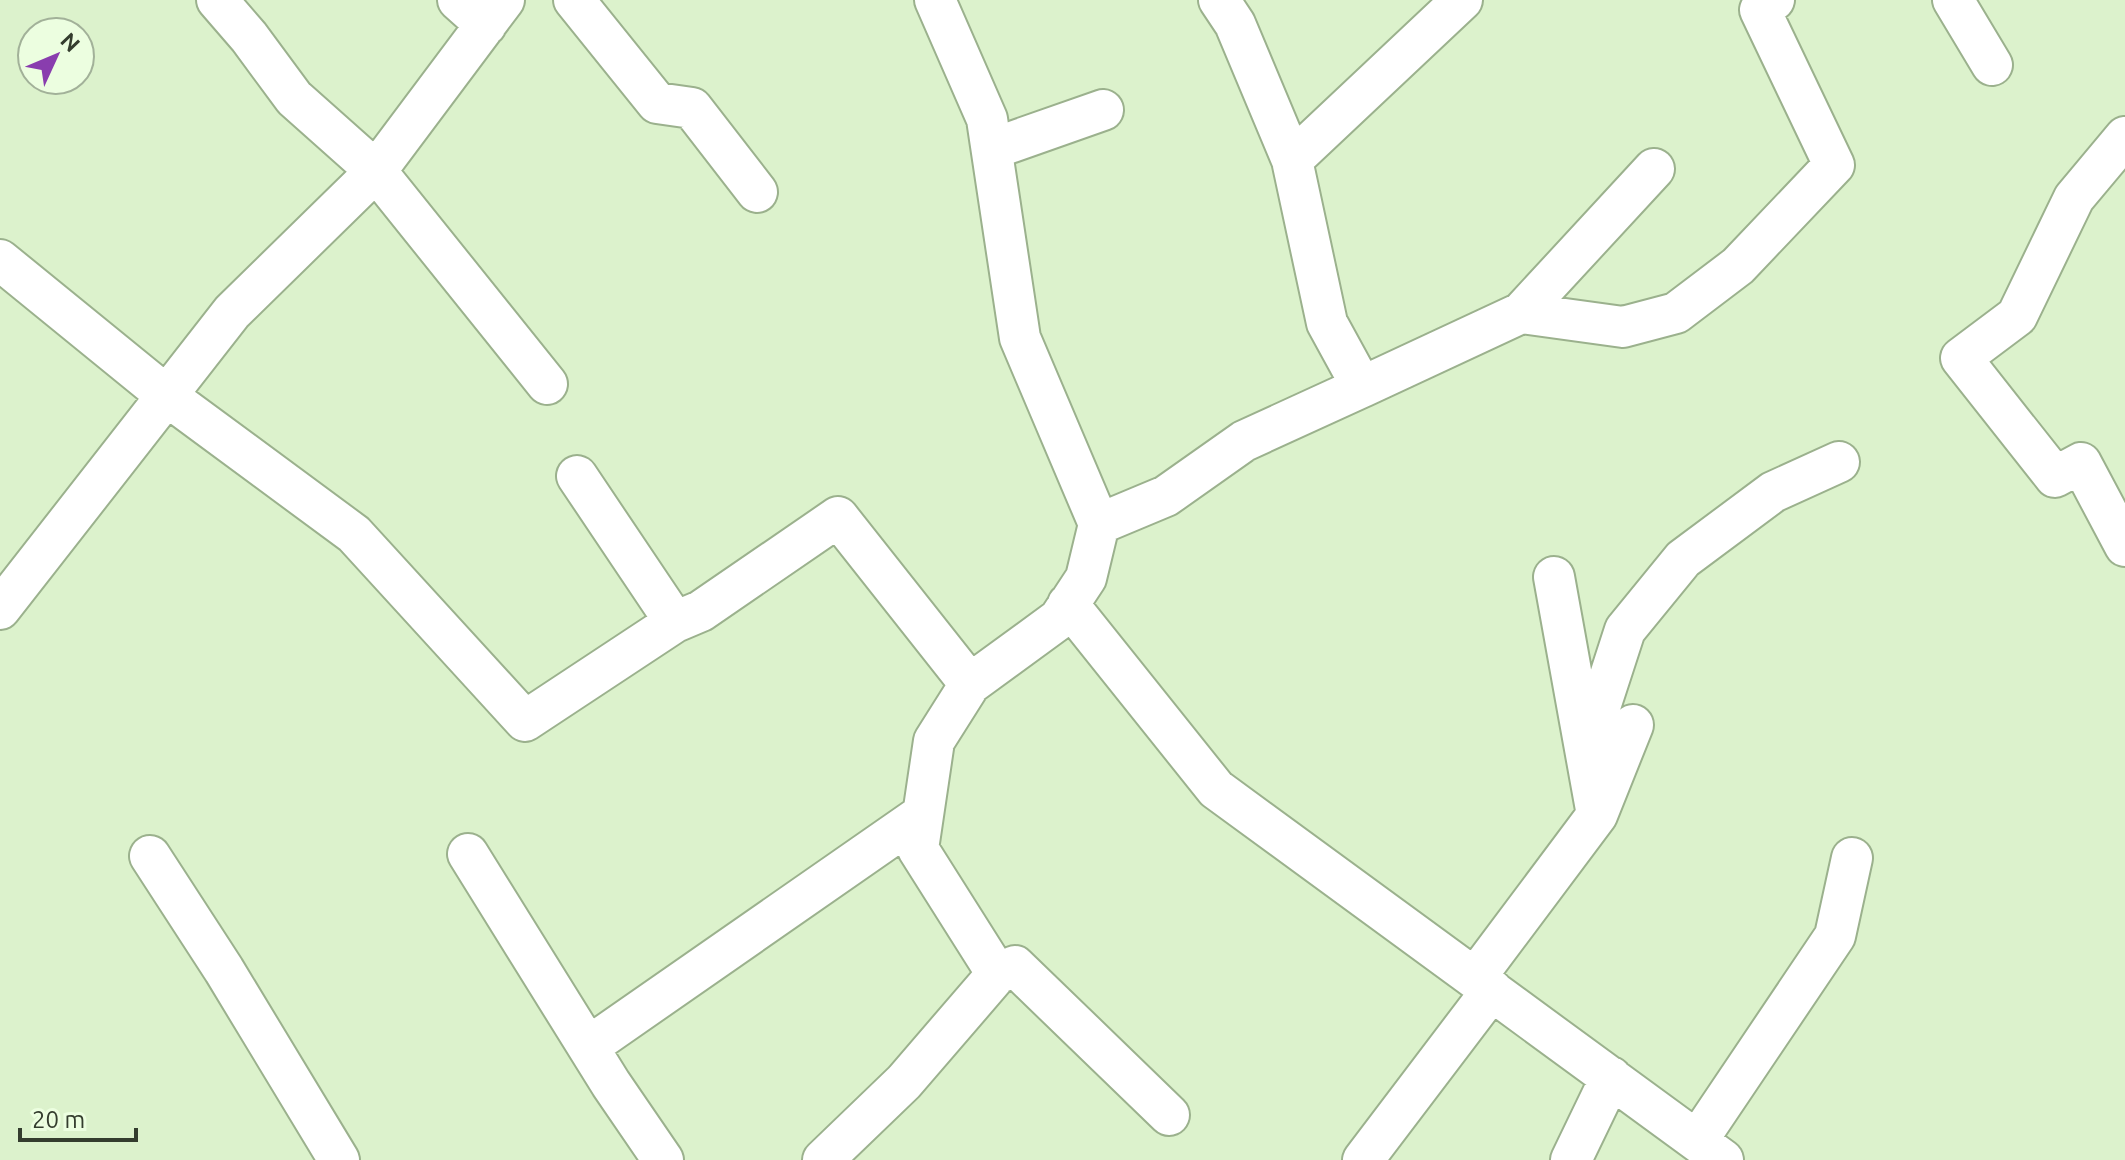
<svg xmlns="http://www.w3.org/2000/svg" width="2125" height="1160" viewBox="0 0 2125 1160" font-family="Ubuntu,sans-serif">
<rect width="100%" height="100%" fill="#dcf2cc"/>
<g fill="none" stroke-linecap="round" stroke-linejoin="round">
<defs>
<path id="minor" d="M217,0L249,37L294,98L376,171L547,384
M458,0L486,25
M574,0L657,103L692,108L757,192
M1953,0L1992,65
M2125,137L2074,198L2017,316L1961,358L2055,477L2081,463L2125,546
M992,149L1103,110
M1292,160L1462,0
M0,260L167,396L354,534L525,721L675,622L701,611L838,517L970,684
M1521,313L1623,327L1676,313L1738,266L1834,165L1760,10L1774,0
M1362,387L1521,313L1654,169
M577,476L675,622
M1099,524L1166,496L1244,441L1362,387L1327,323L1292,160L1235,24L1219,0
M1068,604L1216,789L1723,1160
M0,609L232,312L376,171L504,0
M1587,747L1625,630L1683,559L1773,492L1839,462
M1597,815L1633,725
M468,854L611,1084L663,1160
M150,856L224,970L339,1160
M997,974L1015,966L1169,1115
M1475,978L1597,815L1554,577
M588,1047L923,814
M1697,1141L1835,936L1852,858
M823,1160L904,1082L997,974L918,849L934,741L970,684L1059,619L1086,578L1099,524L1020,338L987,119L935,0
M1363,1160L1492,990
M1571,1160L1611,1077"/>
</defs>
<!-- minor casing -->
<use href="#minor" stroke="#9bb18d" stroke-width="44"/>
<!-- minor -->
<use href="#minor" stroke="#fff" stroke-width="40"/>
</g>
<!-- north arrow -->
<g transform="translate(56 56) rotate(46)"><circle r="38" fill="#ecfee0" stroke="#a2b199" stroke-width="2"/>
<path d="M0-6L14 30L0 20L-14 30Z" fill="#893dae"/>
<text y="-12" font-size="22" font-weight="bold" text-anchor="middle" fill="#343d2e">N</text>
</g>
<!-- scale -->
<path d="M20 1128v12h116v-12" fill="none" stroke="#343d2e" stroke-width="4"/>
<text x="32" y="1128" font-size="24" fill="#343d2e" stroke="#ecfee0" stroke-width="6" paint-order="stroke">20 m</text>
</svg>
